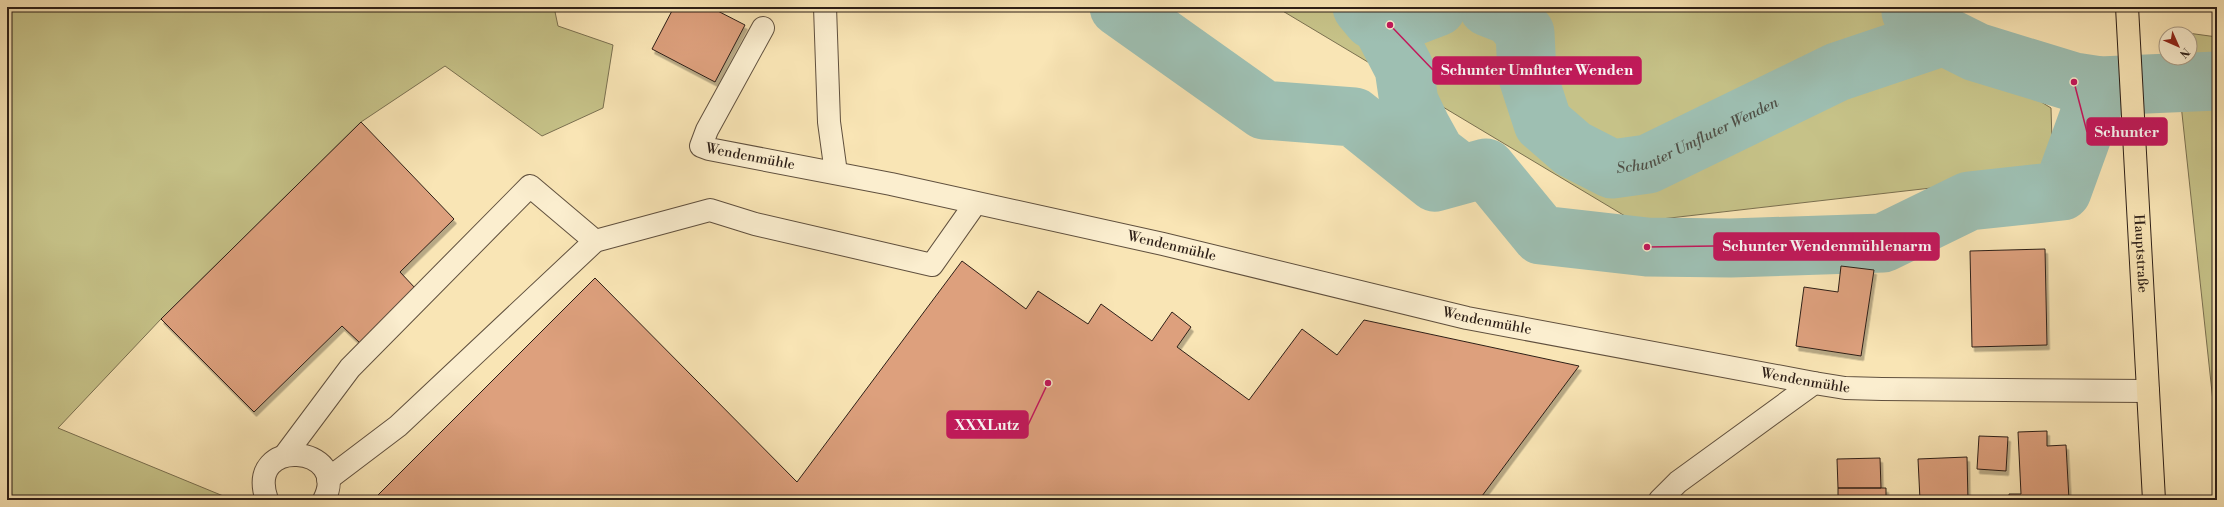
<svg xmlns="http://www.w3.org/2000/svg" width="2224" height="507" viewBox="0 0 2224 507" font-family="'Libre Bodoni',serif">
<defs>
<filter id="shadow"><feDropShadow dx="2.5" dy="4.5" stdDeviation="0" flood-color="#0004"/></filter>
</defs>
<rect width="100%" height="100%" fill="#f9e5b5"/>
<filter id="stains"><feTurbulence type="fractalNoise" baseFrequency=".005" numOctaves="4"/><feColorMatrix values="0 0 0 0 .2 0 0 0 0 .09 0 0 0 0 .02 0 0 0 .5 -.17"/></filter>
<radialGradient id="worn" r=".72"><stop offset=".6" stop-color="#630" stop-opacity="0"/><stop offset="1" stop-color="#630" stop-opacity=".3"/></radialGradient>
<!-- green -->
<path fill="#c6c288" stroke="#7a7050" d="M7,7H554L558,26L613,45L603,108L542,136L445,66L361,122L161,319L58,428L233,500H7Z
M1276,7H1888L2051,108L2053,174L1635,222Z
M2173,31L2217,37V421L2215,420L2176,58H2190V34H2173Z"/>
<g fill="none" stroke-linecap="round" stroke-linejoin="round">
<!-- river -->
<g stroke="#9ebfb2" stroke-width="59">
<path d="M1119,7L1264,110L1354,117L1435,182L1486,168L1541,235L1647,247L1731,248L1883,243L1969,201L2062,191L2100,86"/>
<path d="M1362,7L1372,19L1390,25L1437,7"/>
<path id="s1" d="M1488,7L1511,16L1525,33L1527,74L1543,123L1573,149L1612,169L1648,164L1837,72L1944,36"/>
<path d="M1911,12L1944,36L1976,52L2074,82L2100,86L2217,81"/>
<path d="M1380,22L1404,68L1409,102L1421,127L1436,154L1462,174"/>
</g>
</g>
<!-- building -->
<path fill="#dda07d" stroke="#2d1f17" filter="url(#shadow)" d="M674,7H710L745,25L715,82L652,49Z
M361,122L454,219L400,272L416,289L360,343L342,326L254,412L161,319Z
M2045,249L2047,345L1972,347L1970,251Z
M962,261L1026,309L1038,291L1088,324L1101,304L1152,341L1172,312L1191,327L1177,347L1249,400L1302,329L1337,355L1364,320L1579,366L1479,500H373L595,278L797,482Z
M1841,266L1874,270L1861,356L1796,346L1804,287L1838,292Z
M2047,431V446L2066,445L2069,500H2009V494H2021L2018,432Z
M1979,436L2008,437L2006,471L1977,469Z
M1967,457L1968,500H1920L1918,459Z
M1880,458L1881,488H1838L1837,459Z
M1838,488H1886V500H1838Z"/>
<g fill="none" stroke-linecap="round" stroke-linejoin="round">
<defs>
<g id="minor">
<path d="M825,7L829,122L836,173"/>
<path id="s2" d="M763,28L707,130L701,146L709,149L891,184L1163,244L1467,318L1814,383L1845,388L1882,389L2148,391"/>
<path d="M285,455L350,368L530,186L595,241"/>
<path d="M328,479L398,426L595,241L710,210L755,224L932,265L975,204"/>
<path d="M267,500C244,435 352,445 324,500"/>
<path d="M1660,500L1678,482L1814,383"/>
</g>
<g id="major">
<path id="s3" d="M2127,7L2154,500"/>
</g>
</defs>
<!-- minor casing -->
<use href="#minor" stroke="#60503e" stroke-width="24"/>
<!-- major casing -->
<use href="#major" stroke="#2d1f17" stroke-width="24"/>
<!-- minor -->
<use href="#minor" stroke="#fbeecf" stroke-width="22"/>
<!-- major -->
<use href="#major" stroke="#f9e5b5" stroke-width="22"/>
</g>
<g text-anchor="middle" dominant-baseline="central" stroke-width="3" stroke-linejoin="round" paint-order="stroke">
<!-- street labels -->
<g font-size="14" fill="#2d1f17" stroke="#fbeecf">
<text stroke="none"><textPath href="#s2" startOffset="184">Wendenmühle</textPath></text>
<text stroke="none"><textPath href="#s2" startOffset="615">Wendenmühle</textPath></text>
<text stroke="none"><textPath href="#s3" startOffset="247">Hauptstraße</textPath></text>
<text stroke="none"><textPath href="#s2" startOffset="939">Wendenmühle</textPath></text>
<text stroke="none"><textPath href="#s2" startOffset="1263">Wendenmühle</textPath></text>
</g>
<!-- water labels -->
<g font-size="15" font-style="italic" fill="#4f4f46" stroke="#fbeecf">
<text stroke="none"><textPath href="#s1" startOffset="315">Schunter Umfluter Wenden</textPath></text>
</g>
</g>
<!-- callouts -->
<path fill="none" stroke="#c2185b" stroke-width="1.5" d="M1390 25L1433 70M2074 82L2087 132M1647 247L1714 246M1048 383L1028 425"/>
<g fill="#c2185b" stroke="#fbeecf" stroke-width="1.5">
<circle cx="1390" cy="25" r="4"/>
<circle cx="2074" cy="82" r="4"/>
<circle cx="1647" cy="247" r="4"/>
<circle cx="1048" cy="383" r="4"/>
</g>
<g fill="#c2185b" stroke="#c2185b" stroke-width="1.5">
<rect x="1433" y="57" width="208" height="27" rx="4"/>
<rect x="2087" y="118" width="80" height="27" rx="4"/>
<rect x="1714" y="233" width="225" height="27" rx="4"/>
<rect x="947" y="411" width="81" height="27" rx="4"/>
</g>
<g font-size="15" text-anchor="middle" font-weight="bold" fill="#fff">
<text x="1537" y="75">Schunter Umfluter Wenden</text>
<text x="2127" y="137">Schunter</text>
<text x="1827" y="251">Schunter Wendenmühlenarm</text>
<text x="987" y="430">XXXLutz</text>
</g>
<!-- margin -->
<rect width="2224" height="507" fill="none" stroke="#f9e5b5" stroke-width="24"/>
<rect x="8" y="8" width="2208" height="491" fill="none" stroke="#2d1f17" stroke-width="2"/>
<rect x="12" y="12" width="2200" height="483" fill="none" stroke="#2d1f17"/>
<!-- north arrow -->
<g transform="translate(2178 46) rotate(135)"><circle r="19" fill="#fbeecf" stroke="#a99b85"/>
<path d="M0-3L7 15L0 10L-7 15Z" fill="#8f2418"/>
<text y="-6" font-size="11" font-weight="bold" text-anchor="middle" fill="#2d1f17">N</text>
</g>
<rect width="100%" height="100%" filter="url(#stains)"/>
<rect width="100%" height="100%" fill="url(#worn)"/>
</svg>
